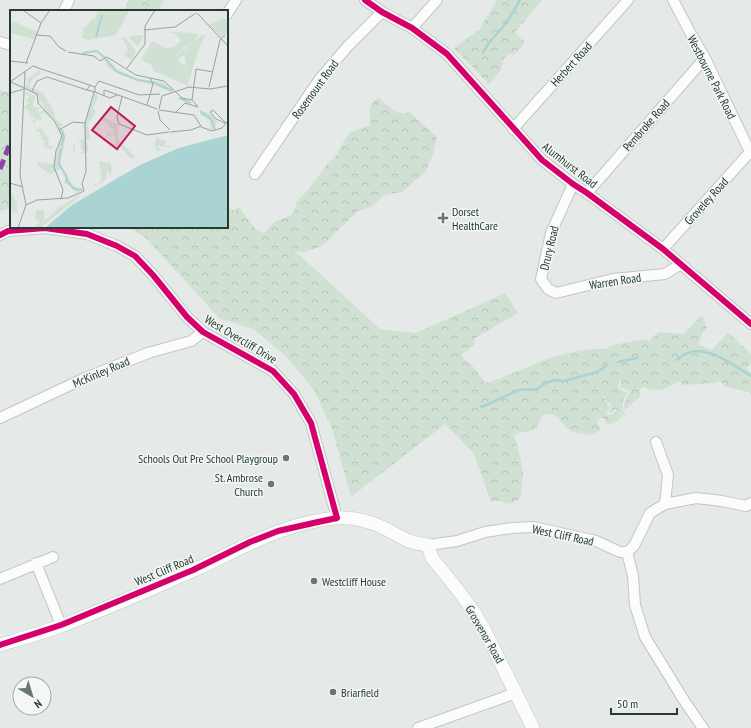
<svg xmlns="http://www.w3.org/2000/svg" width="751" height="728" viewBox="0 0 751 728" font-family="'PT Sans Narrow',sans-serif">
<defs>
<pattern id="forest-crowns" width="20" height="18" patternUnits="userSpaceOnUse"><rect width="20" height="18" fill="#d0e1d3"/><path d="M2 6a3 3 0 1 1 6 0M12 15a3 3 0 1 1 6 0" fill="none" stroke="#b2c2b6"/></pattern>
</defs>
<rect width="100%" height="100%" fill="#e5e9e7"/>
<!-- forest -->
<path fill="url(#forest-crowns)" d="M129,0H164L158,11H124Z
M497,0H542L515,32L525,43L513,56L511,53L504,58L501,70L489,84L454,48L479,30Z
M0,90L11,93V208L0,211Z
M378,97C387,104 397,118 409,112L437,137L433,154L426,171L402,192L385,195L371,207L358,211L322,246L304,252L295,251L380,329L416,333L505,293L518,313L475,338L474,345L462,354V356L466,361L471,364L485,383L491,382L549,358L573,352L592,349H606L612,345L646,339L648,341L652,340V338L659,332L683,334C691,328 695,321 702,315L707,329L703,332L698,345L712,350L728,332L751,354V363L746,368L751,373V395L749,392L726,387L720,381L714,383L683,385L680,381L662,390L647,389L645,387L640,389V397L625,410L624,404L630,392L628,390L621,388L620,379L619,380L618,388L627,393C621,402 621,407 626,416L615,409L610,413L609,412L611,409V405L603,395V396L610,408L606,413L607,415H611L616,411H618L623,416L613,424H608L602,417L598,420L597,423L601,429L593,435C586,434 577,434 571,431C563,426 555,408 543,416C538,420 540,426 535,429C529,432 521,432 514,435L520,456L523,474L521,497C516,502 507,507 501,501H491L474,454L445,424L351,497L332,428L314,390L286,356L253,329L219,318L147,239L129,227H227V207L235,211L238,206L256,230L264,233L276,221L290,216L295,210L296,202L307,191L328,163L336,156L345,139L351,132L370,125C370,111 367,108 378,97Z"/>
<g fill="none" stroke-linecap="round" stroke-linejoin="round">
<!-- stream -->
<path stroke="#aad3d3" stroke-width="2.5" d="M483,52L488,44L507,22L520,0
M677,360C699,338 730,363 751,376
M618,362L637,358
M481,406L482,407L519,390L537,389L546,383L554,380L564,381L597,372L606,366"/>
<defs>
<path id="minor" d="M365,0L382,12L412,28L447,54L542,160L573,184L587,193L663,249L751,324
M673,0L691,34L705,58L751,154
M64,11L69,0
M227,14L236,0
M412,28L437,0
M0,42L11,45
M513,129L628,0
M255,174L319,80L348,46L382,12
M573,184L551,233L541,279L548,289L556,293L613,279L665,274L681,264
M587,193L705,58
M0,235L8,231L45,228L87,234L117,246L135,256L153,275L187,317L203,332L273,371L294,394L311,423L337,518
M663,249L750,152
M0,418L85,378L148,353L191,341L203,332
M656,442L668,475L665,504
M428,545L457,541L485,532L512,528L533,527L596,541L620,552H627
M627,552L633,576L635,605L645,637L685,702L703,728
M627,552L634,546L650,513L665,504L696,498L722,501L746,506L751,503
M36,563L61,625
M0,579L53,557
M418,728L516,693"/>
<path id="tertiary" d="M0,645C20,639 41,633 61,626C105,609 149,590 192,571C239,550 284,522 337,518C353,517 369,521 384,528C400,536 409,544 428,545L432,558L458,590L474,612L484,629L533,728"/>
</defs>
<!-- minor casing -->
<use href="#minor" stroke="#c2c6c4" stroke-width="12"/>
<!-- tertiary casing -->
<use href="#tertiary" stroke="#c2c6c4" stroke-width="14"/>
<!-- minor -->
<use href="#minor" stroke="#fbfcfb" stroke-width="10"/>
<!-- tertiary -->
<use href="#tertiary" stroke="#fbfcfb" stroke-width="13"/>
<!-- quiet -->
<path stroke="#8e44ad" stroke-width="5" stroke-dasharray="10 5" stroke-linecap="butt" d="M0,169L11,141"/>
<defs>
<path id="cycleway" d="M365,0L382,12L412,28L447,54L542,160L573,184L587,193L663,249L751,324
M0,235L8,231L45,228L87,234L117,246L135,256L153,275L187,317L203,332L273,371L294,394L311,423L337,518L318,522L278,531L250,542L193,570L61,625L0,645"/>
</defs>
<!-- cycleway casing -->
<use href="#cycleway" stroke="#f3f8f5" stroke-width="8"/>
<!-- cycleway -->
<use href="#cycleway" stroke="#d6006c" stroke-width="6"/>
</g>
<!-- markers -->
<g fill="#687871" stroke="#f3f8f5" stroke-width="1.5">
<path d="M441 212h4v4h4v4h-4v4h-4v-4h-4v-4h4z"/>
<circle cx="286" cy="458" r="4"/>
<circle cx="271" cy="484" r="4"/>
<circle cx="314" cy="581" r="4"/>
<circle cx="333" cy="692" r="4"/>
</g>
<g text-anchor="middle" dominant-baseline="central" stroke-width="3" stroke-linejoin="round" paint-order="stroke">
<!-- street labels -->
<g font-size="12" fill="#243b32" stroke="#f3f8f5">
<text transform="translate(571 64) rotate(-48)">Herbert Road</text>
<text transform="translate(712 77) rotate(63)">Westbourne Park Road</text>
<text transform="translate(315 89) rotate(-54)">Rosemount Road</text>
<text transform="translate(646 125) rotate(-49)">Pembroke Road</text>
<text transform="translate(570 165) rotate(38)">Alumhurst Road</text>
<text transform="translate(706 201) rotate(-48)">Groveley Road</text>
<text transform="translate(549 248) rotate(-76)">Drury Road</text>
<text transform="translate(615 281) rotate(-9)">Warren Road</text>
<text transform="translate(241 339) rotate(31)">West Overcliff Drive</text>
<text transform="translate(101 372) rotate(-23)">McKinley Road</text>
<text transform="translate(563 535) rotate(12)">West Cliff Road</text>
<text transform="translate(164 570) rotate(-23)">West Cliff Road</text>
<text transform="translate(485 634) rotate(60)">Grosvenor Road</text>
</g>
<!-- poi labels -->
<g font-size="12" fill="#243b32" stroke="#f3f8f5" text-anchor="start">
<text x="452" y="211">Dorset<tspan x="452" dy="14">HealthCare</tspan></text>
<text x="278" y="458" text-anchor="end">Schools Out Pre School Playgroup</text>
<text x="263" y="477" text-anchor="end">St. Ambrose<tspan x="263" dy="14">Church</tspan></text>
<text x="322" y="581">Westcliff House</text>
<text x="341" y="692">Briarfield</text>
</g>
</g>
<!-- overview -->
<g transform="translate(10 10)">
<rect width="218" height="218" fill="#e5e9e7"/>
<path d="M88,0H120L106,25L78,30L72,28L74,20L72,18H75L83,8L85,9ZM164,23L185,25L186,27L184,32L174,37L167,44L173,59L171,61L178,72L175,74L154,65L132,48L142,31L155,38L164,37L171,30ZM0,181L7,193V202L0,201ZM74,183L30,218H28L49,197Z" fill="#d0e1d3"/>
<path d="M157,22H170L189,24L182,35L176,40L173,46L169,48V44L165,45L160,41L162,39L167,44L184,32L186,26L183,25L172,34L177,29L171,26L183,25ZM191,25H195L184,50L178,76L144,61L141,54L134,52L131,48L143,54L154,65L178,73L168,52L175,55L179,72L184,35ZM111,27H115L126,41L122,49L114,46L118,39ZM143,33L155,43L164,45L159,44L157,51L165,53L169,56L168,57L154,52L157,47L151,45L146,36L141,40ZM30,60L31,63L22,70L18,76L33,83L45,103V108L53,115L51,117L55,125L54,138L49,152L63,176L74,179L67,182L55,173L52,176L56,169L50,159L40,164L27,155L29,152L43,154L52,127L45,112L35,103H31L33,106L30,104L32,111L26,109L25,114L21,111L25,109L24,107H19L25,103L18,106L20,102L14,97L19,93L16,92L19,86L15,85L17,82L25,86L23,97L31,98L26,101H30L27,105L35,98L31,91L28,93L29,87L15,78V75L17,76L18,71H15ZM84,84H88L86,93L83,94L86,96L82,97L86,102L77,115L79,118L80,129L76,130L79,140L75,143L63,142V135H66L64,142H73L70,136H73L70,134L73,133L67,132L74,129V123H70L71,125L68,123L74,122V118L69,116H74ZM92,107L108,114V129L125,147L124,149L120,148L107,134L97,139L106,132L104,125L97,126V123H103V119L98,117L100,114L92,111ZM29,116L28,119L32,118L33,123H36L33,126L37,125L39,133L36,136H42V139L30,136L34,137L33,133L36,132L30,129L32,127L29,121L25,123ZM148,126V129L156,131V136L160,135L161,137H155L156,134L153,137L147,135L151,140L147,141L144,134ZM99,149L102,158L101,166L97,160L96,169L93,172L85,177L84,174L88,175L92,168L89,151L98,153Z" fill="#d0e1d3"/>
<path d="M213,8L218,10V22L212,27L199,15Z" fill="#d0e1d3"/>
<path d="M3,11L27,22L24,29L0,23ZM134,25L128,37L120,28V26ZM191,25H195L189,36L179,72L174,44ZM96,48L104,58L128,69L151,72L162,78L161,81L107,63L98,57L94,50ZM191,101L199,103L207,110L205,119L201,120L199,110L190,105ZM26,200H34L35,210L28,218H25L30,212L25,208Z" fill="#d0e1d3"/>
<path d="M218,125V218H35L62,195L130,155L169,138Z" fill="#aad3d3"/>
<path fill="none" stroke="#aad3d3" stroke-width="2" d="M86,27L92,5M73,43L87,41L95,48M96,49L107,62L128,70L145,73L162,81M169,88L181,93M190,101L201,109L205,120M51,136L54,127L52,120M51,138L49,154L56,165L57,171L64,179L72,180"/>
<path fill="none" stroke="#98a39f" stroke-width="1" d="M13,0L31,13M187,3L218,36M134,20L165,17L186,3M26,25L40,26L49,37L56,41M58,42L84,46L90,51L97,47L126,65L154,71L172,88L182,90L188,97L175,93L165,103M0,51L18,53M16,53L31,13L40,0M117,58L135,34V16L145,0M15,62L10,165L16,195M0,72L23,56L31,59L68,71L85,77V82L77,80L80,75M1,72L27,84L28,93L45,112L52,126L46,141L44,157L53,180L51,189M85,77L89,71L129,85L150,84M199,77L210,30L215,25M22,81L27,71L37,67L77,80M85,82L100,88L107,85M0,83L14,79M94,86V80L147,99M152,86L179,77L200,79L218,76M112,87L107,107L109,114L137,125L159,122M182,90L186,59L203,62M137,95L143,74L140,68M149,99L152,86M149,100L184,105L191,116M148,101L150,110L160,120M215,113L206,109L200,102L203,100L216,113M191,117L202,121L212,118L218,111M49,120L63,112L75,113M160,122L181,120L191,116M0,173L13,177M8,218L16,195L27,190L58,188L74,181L72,174L76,161L75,113L84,82"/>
<path fill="#c2185b" fill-opacity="0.15" stroke="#c2185b" stroke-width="2" d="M101,97L125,116L107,139L82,120Z"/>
<rect width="218" height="218" fill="none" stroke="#243b32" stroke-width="2"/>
</g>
<!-- north arrow -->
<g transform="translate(32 696) rotate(142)"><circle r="19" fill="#f3f8f5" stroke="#a0aca7"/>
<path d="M0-3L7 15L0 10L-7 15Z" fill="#687871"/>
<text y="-6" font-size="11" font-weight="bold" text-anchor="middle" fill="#243b32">N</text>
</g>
<!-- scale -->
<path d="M611 708v6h66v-6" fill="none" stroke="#243b32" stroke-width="2"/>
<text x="617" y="708" font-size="12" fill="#243b32" stroke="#f3f8f5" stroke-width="3" paint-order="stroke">50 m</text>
</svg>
